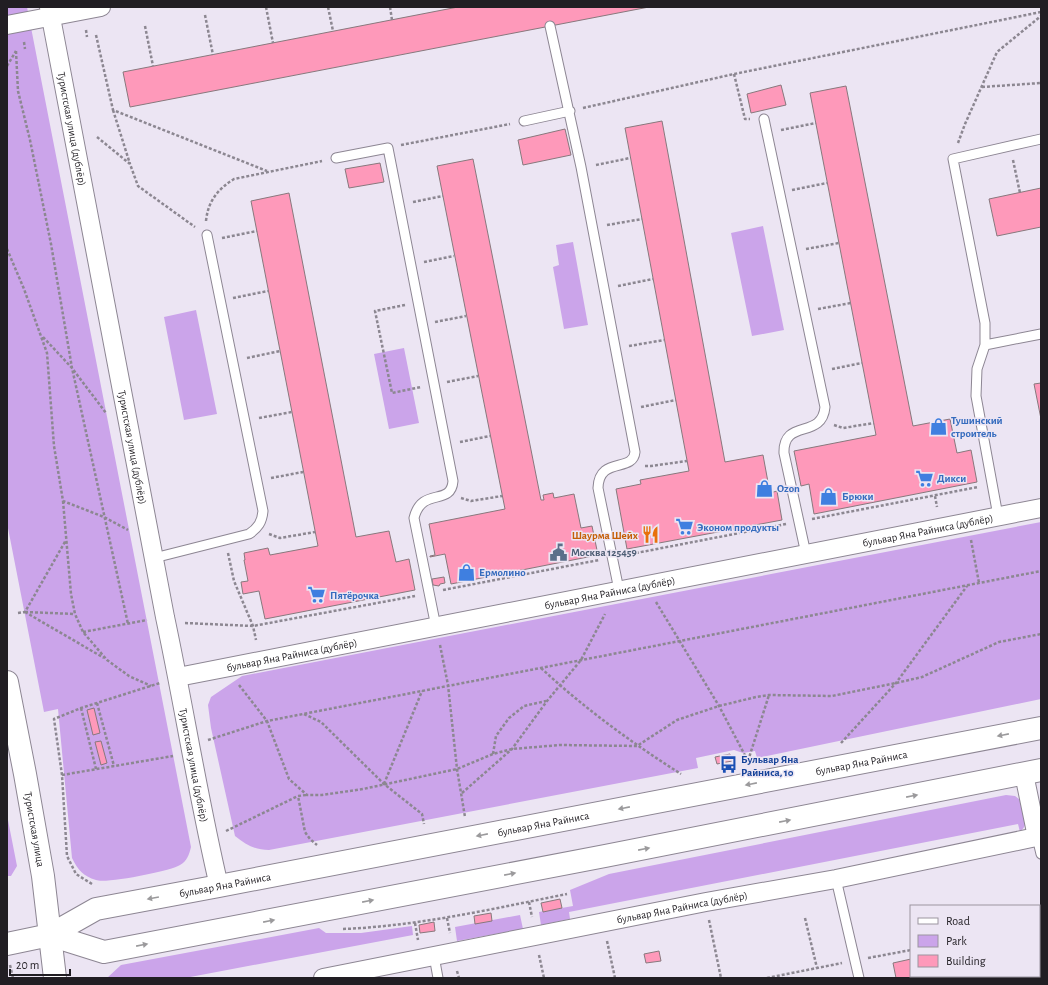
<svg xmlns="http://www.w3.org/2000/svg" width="1048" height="985" viewBox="0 0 1048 985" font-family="'Alegreya Sans',sans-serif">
<rect width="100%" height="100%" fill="#ece5f3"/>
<!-- green -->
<path fill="#cba4ea" d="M7,7H27L191,847C189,855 187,861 180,865C171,871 105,884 96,880C83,876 78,870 72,858L58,709L44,712L7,523Z
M763,226L784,330L752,336L731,233Z
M573,242L588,325L564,329L553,267L559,265L556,245Z
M196,310L217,414L184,420L164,317Z
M404,348L419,423L389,429L374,354Z
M1041,522V699L757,758L755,751L743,753L734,750L696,758L698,768L269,850C255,850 246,845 235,836L211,728L208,705L211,697L242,676Z
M1006,795L1015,796L1024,803C1026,814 1029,824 1020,832L1018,824L569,912L570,919L541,925L539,912L573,906L570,890L609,874Z
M7,815L17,866L11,876H7Z
M520,915L523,929L457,941L455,927Z
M412,926L413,935L185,978H107L121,965L319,928L326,933H361Z"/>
<!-- building -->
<path fill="#fe99ba" stroke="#88787d" d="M458,7H649L130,107L123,72Z
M781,85L786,105L751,113L747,94Z
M846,86L913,426L950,419L957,453L971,450L977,482L814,514L809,484L801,486L794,451L876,435L810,93Z
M662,121L725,462L763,455L770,493L777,491L782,520L627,549L616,489L641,484L640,480L689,471L625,128Z
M565,129L571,155L523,165L518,140Z
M473,159L541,500H544L543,495L553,493L554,498L574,494L581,528L592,526L598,555L451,584L445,554L430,557V556L435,555L429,524L505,509L437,166Z
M380,163L384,182L349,188L345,169Z
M1041,188V227L997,236L989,199Z
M289,193L356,537L389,531L396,562L409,559L415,590L265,619L259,591L243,594L241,582L248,581L244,560H245L244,553L268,548L270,555L318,546L251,201Z
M1041,383V419L1034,384Z
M444,577L445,583L440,584L439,586L433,585L432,579Z
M94,708L100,733L93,735L87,710Z
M101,741L107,763L101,765L95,742Z
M730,754L732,761L717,764L715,757Z
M560,899L562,908L543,912L541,903Z
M491,913L492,921L475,924L474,916Z
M434,922L435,931L420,933L419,925Z
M659,951L661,961L646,963L644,954Z
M911,959V976H1034V978H896L893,963Z"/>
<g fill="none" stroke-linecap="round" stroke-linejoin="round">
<defs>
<path id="lane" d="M550,26L581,167L635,452C633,473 599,456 598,488L619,590
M764,119L825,407C822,440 783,418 784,453L806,554
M524,121L570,111
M336,158L388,148L453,481C451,507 422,486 414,518L436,627
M985,345L1041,334
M998,516L976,396L977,369L985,345V323L953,159L1041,139
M154,558L249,534C258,528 262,522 263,511L207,235
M1037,837L1041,854
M836,879L859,978
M434,956L438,978"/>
<g id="street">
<path id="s1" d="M49,7L165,617C184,706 198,797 219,886"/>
<path d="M7,25L101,7"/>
<path id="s2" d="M178,677L1041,508"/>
<path d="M1024,774L1037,837"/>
<path id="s3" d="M323,978L706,902L836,879L1041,836"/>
</g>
<g id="secondary">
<path id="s4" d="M7,682L25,774L43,876L55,978"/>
<path d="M50,935L104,952L605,856L1041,770"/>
<path id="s5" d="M7,944L50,935L96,909L219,886L1041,728"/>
</g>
</defs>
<!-- lane casing -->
<use href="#lane" stroke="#8d8693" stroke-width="11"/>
<!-- street casing -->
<use href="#street" stroke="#8d8693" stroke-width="20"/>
<!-- secondary casing -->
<use href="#secondary" stroke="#8d8693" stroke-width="24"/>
<!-- path -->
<path stroke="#8c8791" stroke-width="2.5" stroke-dasharray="3 2" stroke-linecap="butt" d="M266,7L273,43
M328,7L333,31
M390,7L392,20
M452,7V8
M205,15L213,55
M145,26L153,66
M86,30L87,37
M96,35L113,110L267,171
M24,42L25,49
M16,51L18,91L30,140L51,244L72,368L128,624
M7,66L16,51
M734,74L745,119H750
M982,87L1041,83
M583,108L734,74L1041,12
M113,110L130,164
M781,130L816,123
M97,137L130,164L138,186L195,227
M958,143L965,124L997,52L1041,16
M401,145L510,124
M1013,160L1020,193
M596,165L630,158
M792,190L827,183
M413,202L443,196
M206,221C208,201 218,189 234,179L322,161
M607,225L642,219
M222,238L257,231
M7,249L24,289L47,353L54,446L63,501L104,517L128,530
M806,249L839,243
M424,262L454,256
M618,286L653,279
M233,298L268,291
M405,305L375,311L392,393L421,387
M818,309L851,303
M435,322L466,316
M43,337L72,368L106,413
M629,346L664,340
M247,358L280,351
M832,369L862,363
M447,382L478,376
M641,407L676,400
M259,418L292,412
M834,425L843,428L874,423
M460,442L490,436
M645,466H651L687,461
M271,478L303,472
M935,496L937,507
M461,498L471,501L502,496
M63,501L71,594L75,614L83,632L107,660L129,676L151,686
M812,519L978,487
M269,534L280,538L315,532
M971,540L979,583
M228,553L234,581L253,626L256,640
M626,555L786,524
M443,590L599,560
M656,602L719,706L748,761
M25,612L104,658
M25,612L75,614
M18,613L25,612L66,540
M185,623L253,626L415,596
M83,632L147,620
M440,645L448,685L457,769L465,817
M541,668C584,708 632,743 681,774
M239,685L267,721L289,779L307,795H322L363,789L457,769L493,754L512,749L560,745L637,746L677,720L719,706L756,697L769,695L832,696L896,683L922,677L999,642L1041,634
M97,703L114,766
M81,708L96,769
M304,714L321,722L384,784L422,814L424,824
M208,740L267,721L1041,571
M841,743L896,683L967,586
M493,754L496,736L509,718L524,706L546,701
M748,761L769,695
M62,775L173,756
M384,784L422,691
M462,793L512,749L547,701L581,660L605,614
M306,795L298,796L305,832L310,839L317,845
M226,831L298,796
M92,884L76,874L67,856L62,775L54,719L81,708L160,683
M529,902L532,917
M447,918L450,933
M805,918L817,968
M709,920L721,978
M415,923L418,940
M1039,924H1041
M343,929C418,926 492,909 567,894
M607,941L615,978
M539,955L544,978
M868,958L911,950
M10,965L13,978
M457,971L459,978
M767,978L842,963"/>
<!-- lane -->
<use href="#lane" stroke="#fff" stroke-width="9"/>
<!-- street -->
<use href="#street" stroke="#fff" stroke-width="18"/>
<!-- secondary -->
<use href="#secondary" stroke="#fff" stroke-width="22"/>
</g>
<!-- one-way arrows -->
<defs><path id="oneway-solid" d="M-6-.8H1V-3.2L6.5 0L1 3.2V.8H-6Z"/></defs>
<g fill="#9b9a9c">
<use href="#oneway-solid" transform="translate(1003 735) rotate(169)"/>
<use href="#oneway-solid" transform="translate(751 784) rotate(169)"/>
<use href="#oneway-solid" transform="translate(912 796) rotate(-11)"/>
<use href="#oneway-solid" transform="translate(624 808) rotate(169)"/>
<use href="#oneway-solid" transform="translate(785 821) rotate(-11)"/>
<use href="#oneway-solid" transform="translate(482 835) rotate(169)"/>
<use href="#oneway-solid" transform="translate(644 849) rotate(-11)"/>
<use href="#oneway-solid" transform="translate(510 874) rotate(-11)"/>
<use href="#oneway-solid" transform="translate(153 898) rotate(170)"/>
<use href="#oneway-solid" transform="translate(368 901) rotate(-11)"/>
<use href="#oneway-solid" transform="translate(269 921) rotate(-11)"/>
<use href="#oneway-solid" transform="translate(142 945) rotate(-11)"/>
</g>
<!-- icons -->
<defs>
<symbol id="shop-bare" viewBox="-9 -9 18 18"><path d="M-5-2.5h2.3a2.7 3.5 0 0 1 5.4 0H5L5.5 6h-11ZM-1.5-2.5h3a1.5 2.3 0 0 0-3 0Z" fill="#3f7fe0" stroke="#ece5f3" stroke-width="2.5" paint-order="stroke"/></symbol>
<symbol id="supermarket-bare" viewBox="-9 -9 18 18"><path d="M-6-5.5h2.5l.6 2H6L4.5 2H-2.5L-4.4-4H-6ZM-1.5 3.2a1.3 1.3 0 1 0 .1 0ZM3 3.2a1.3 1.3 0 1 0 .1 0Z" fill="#3f7fe0" stroke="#ece5f3" stroke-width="2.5" paint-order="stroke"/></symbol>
<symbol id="restaurant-bare" viewBox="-9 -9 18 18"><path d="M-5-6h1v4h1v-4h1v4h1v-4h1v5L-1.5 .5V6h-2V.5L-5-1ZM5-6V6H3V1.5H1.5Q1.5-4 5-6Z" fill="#e8710a" stroke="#ece5f3" stroke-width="2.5" paint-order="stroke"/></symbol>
<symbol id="civic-bare" viewBox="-9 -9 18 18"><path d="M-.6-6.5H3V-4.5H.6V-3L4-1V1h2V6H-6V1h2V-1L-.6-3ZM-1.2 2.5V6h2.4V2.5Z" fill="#5c6f8a" stroke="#ece5f3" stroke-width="2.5" paint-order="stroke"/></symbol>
<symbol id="bus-bare" viewBox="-9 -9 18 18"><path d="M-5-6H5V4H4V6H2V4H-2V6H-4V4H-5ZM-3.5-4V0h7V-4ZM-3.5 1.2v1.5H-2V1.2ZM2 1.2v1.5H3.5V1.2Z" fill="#1a4fb4" stroke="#ece5f3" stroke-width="2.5" paint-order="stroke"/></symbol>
</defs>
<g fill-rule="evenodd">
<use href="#shop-bare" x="926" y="414" width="25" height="25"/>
<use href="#supermarket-bare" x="912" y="466" width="25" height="25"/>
<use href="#shop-bare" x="752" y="476" width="25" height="25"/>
<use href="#shop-bare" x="816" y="484" width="25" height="25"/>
<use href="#supermarket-bare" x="672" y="514" width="25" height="25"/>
<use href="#restaurant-bare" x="638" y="522" width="25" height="25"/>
<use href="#civic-bare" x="546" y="540" width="25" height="25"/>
<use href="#shop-bare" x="454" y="560" width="25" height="25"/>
<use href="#supermarket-bare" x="304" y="582" width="25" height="25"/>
<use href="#bus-bare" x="716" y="752" width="25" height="25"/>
</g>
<g text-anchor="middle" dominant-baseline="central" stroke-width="3" stroke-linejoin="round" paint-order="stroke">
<!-- street labels -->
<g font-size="11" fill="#211e23" stroke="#ece5f3">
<text stroke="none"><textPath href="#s1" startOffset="124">Туристская улица (дублёр)</textPath></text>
<text stroke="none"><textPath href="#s1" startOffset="448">Туристская улица (дублёр)</textPath></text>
<text stroke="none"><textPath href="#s2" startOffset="764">бульвар Яна Райниса (дублёр)</textPath></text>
<text stroke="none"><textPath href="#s2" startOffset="440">бульвар Яна Райниса (дублёр)</textPath></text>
<text stroke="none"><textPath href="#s2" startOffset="116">бульвар Яна Райниса (дублёр)</textPath></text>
<text stroke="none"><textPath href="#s5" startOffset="876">бульвар Яна Райниса</textPath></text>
<text stroke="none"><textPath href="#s1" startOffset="772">Туристская улица (дублёр)</textPath></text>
<text stroke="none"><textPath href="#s5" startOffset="552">бульвар Яна Райниса</textPath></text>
<text stroke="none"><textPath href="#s4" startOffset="150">Туристская улица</textPath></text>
<text stroke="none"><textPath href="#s5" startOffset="228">бульвар Яна Райниса</textPath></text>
<text stroke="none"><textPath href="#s3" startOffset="366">бульвар Яна Райниса (дублёр)</textPath></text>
</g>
<!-- shop labels -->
<g font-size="11" font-weight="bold" fill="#366cbe" stroke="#ece5f3" text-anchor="start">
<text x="951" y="420">Тушинский<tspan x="951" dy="13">строитель</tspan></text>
<text x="937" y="478">Дикси</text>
<text x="777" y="488">Ozon</text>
<text x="842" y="496">Брюки</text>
<text x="697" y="527">Эконом продукты</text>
<text x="479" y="572">Ермолино</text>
<text x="330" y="595">Пятёрочка</text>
</g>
<!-- food labels -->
<g font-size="11" font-weight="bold" fill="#c56008" stroke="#ece5f3" text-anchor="end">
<text x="638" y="535">Шаурма Шейх</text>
</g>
<!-- service labels -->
<g font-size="11" font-weight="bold" fill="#4e5e75" stroke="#ece5f3" text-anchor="start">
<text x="571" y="552">Москва 125459</text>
</g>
<!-- transit labels -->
<g font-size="11" font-weight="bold" fill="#164399" stroke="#ece5f3" text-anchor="start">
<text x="741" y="759">Бульвар Яна<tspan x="741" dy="13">Райниса, 10</tspan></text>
</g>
</g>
<!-- border -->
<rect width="1048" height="985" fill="none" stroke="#211e23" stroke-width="16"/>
<!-- legend -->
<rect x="910" y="905" width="130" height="72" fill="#ece5f3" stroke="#9b95a0"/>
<rect x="918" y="918" width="20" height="6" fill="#ffffff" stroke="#9b95a0"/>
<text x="946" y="925" font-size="12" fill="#211e23">Road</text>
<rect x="918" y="935" width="20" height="12" fill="#cba4ea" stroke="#9b95a0"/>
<text x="946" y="945" font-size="12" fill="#211e23">Park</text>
<rect x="918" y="955" width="20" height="12" fill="#fe99ba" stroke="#9b95a0"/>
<text x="946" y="965" font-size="12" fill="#211e23">Building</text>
<!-- scale -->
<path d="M10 969v6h60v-6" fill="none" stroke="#211e23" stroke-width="2"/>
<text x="16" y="969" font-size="12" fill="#211e23" stroke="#ece5f3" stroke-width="3" paint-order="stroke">20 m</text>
</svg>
